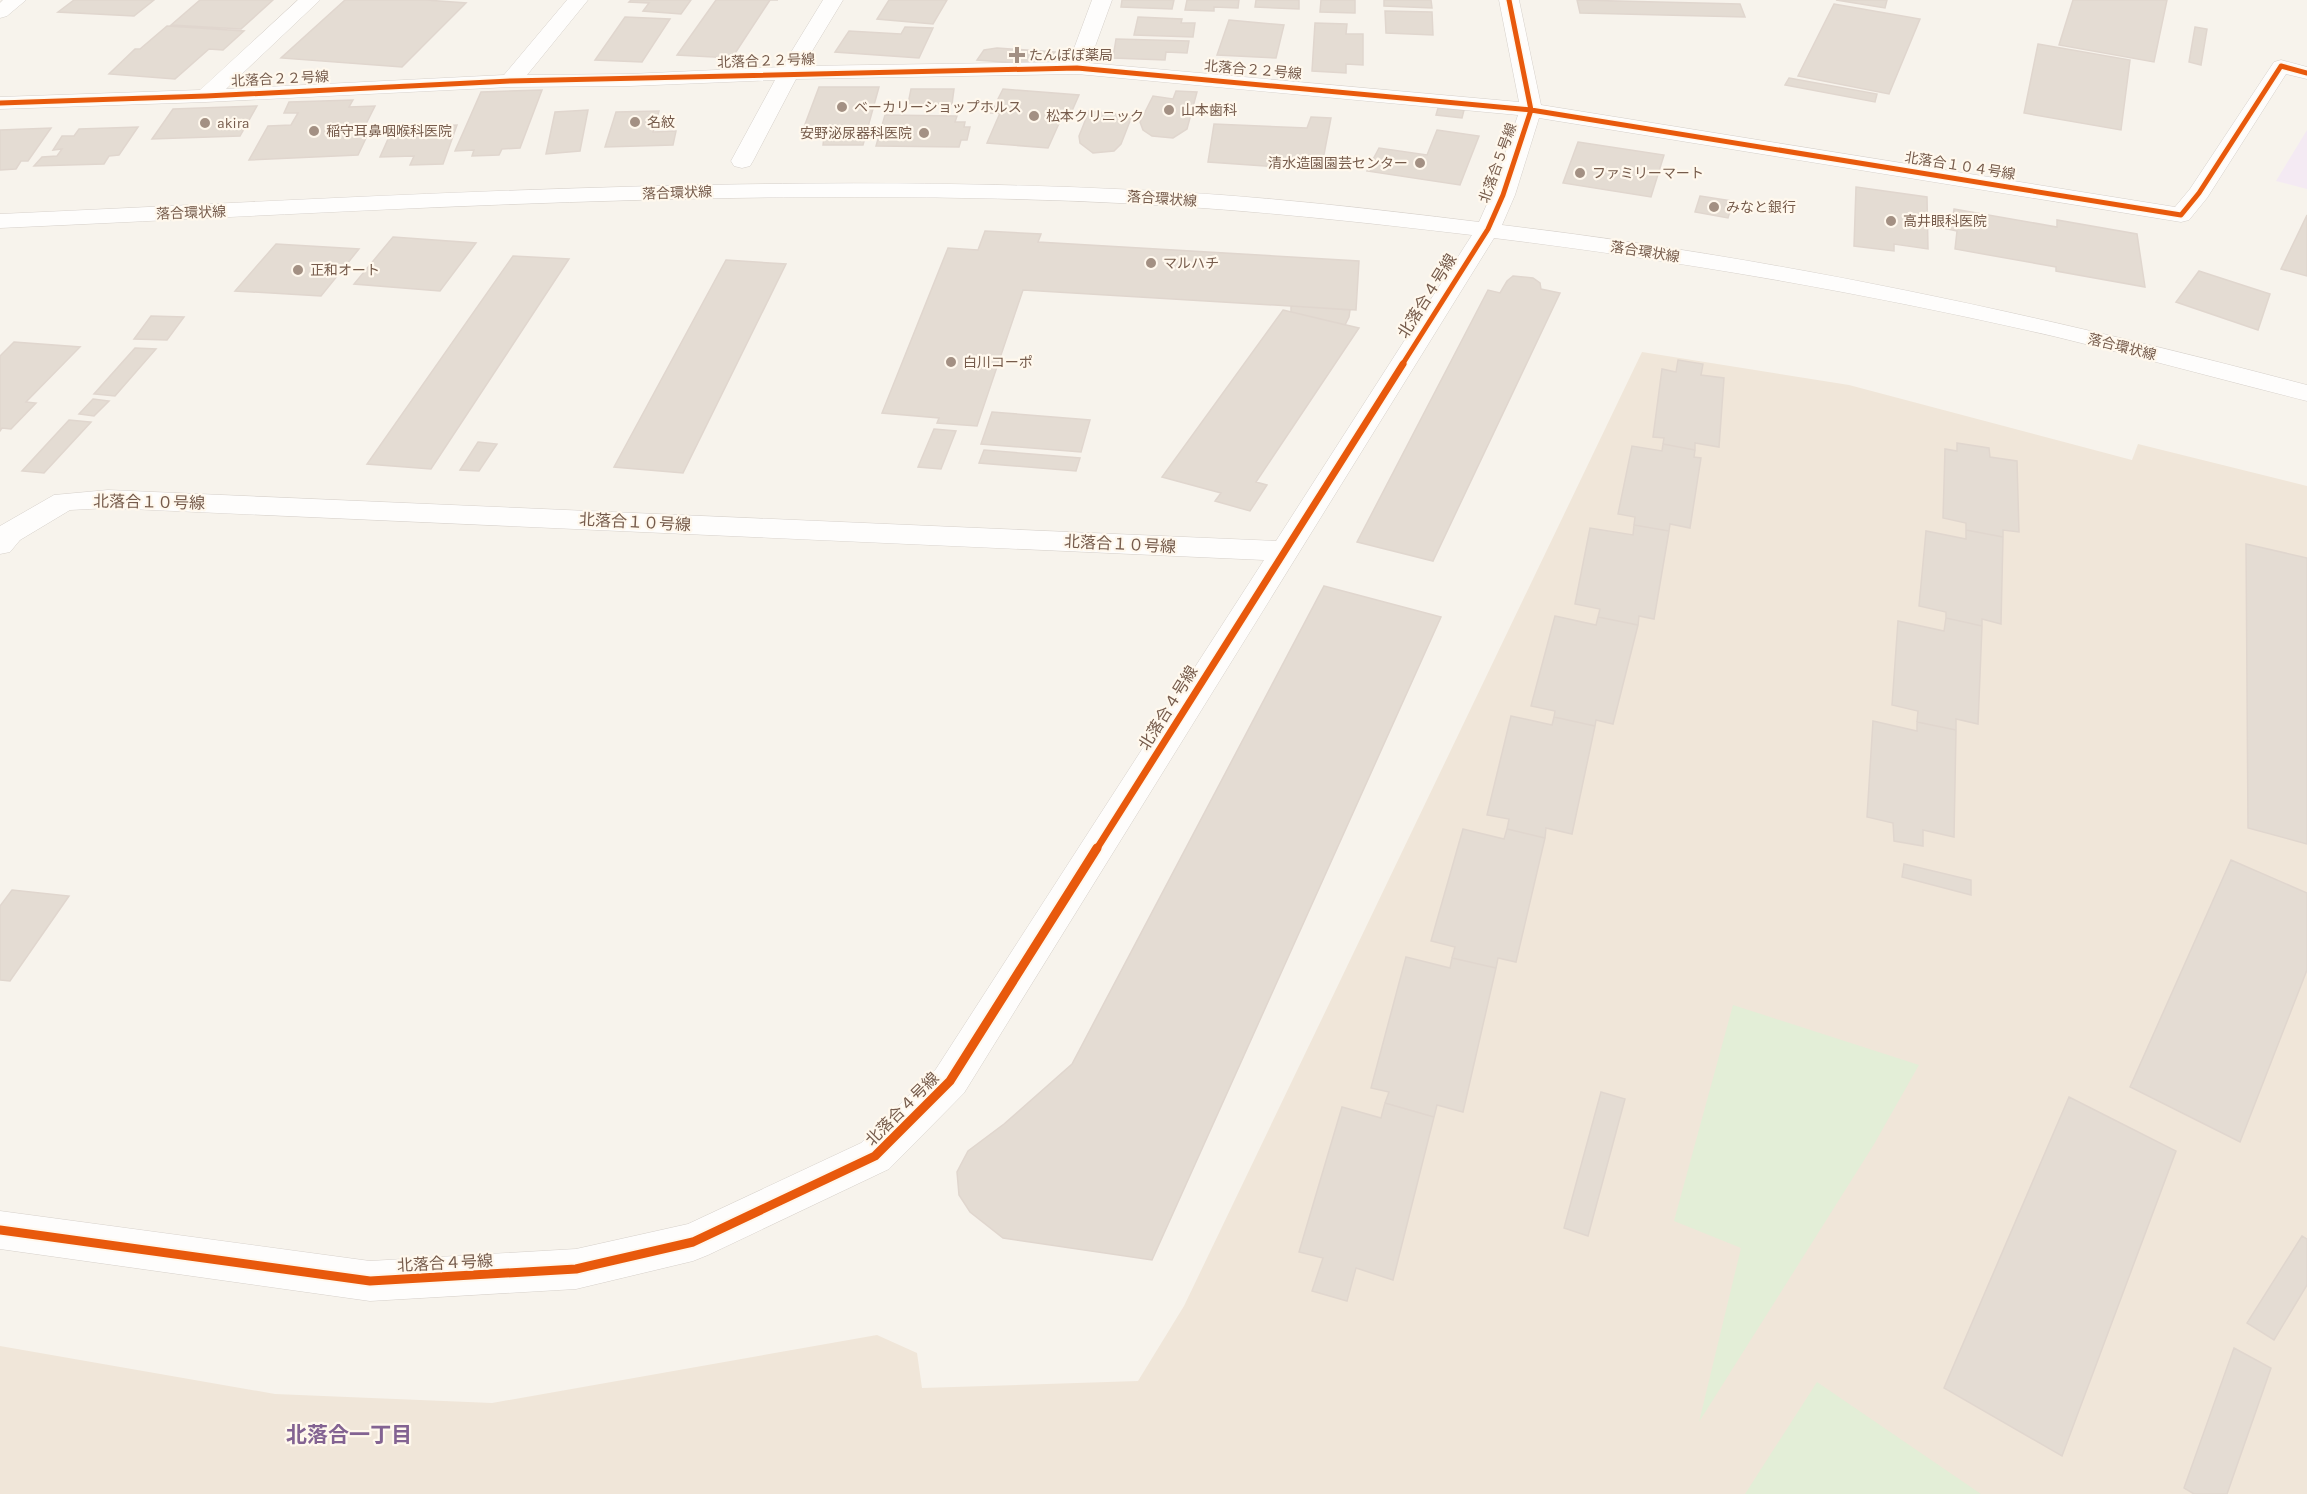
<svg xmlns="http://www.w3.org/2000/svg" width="2307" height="1494" viewBox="0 0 2307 1494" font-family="Karla,'Noto Sans JP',sans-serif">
<rect width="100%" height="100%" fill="#f7f3ec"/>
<!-- residential -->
<path fill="#f0e6d9" d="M1642,352L1849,385L2132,460L2138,444L2307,486V1494H0V1346L275,1394L492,1403L877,1335L917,1353L922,1388L1138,1381L1184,1306Z"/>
<!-- education -->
<path fill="#f4eaf3" d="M2307,130V189L2276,181Z"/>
<!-- green -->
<path fill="#e3eed7" d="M1733,1005L1919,1065L1873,1146L1699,1422L1741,1248L1674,1221Z
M1817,1382L1981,1494H1745Z"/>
<!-- building -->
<path fill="#e4dcd3" stroke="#e0d6ce" stroke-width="1.5" d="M74,0H154L134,16L58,12Z
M200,0H273L241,29L171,25Z
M345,0H426L466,3L402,67L281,58Z
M631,0H691L681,14L643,11L649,3L629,2Z
M716,0H778H770L732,58L677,55Z
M889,0H947L933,24L877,19Z
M1122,0H1174L1172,9L1121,7Z
M1187,0H1239L1238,8L1214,7V11L1185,10Z
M1256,0H1299V9L1255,7Z
M1321,0H1355V13L1320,12Z
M1384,0H1431L1432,8L1384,6Z
M1577,0L1740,4L1745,17L1580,13Z
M1836,0H1887L1885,8Z
M2073,0H2167L2154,62L2059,45Z
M1834,4L1920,19L1889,94L1798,76Z
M1385,11L1432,12L1433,35L1386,33Z
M625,17L670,19L642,62L595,60Z
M1138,17L1182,19L1181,23H1195L1193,37L1134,35Z
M1229,20L1284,25L1276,58L1217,55Z
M1315,23L1347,24L1346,34H1363V65L1346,64V73L1312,71Z
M167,26L244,31L223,50L209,49L175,79L109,74L135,49H140Z
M905,27L933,28L919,58L835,52L849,31L901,34Z
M2195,27L2207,29L2201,65L2189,62Z
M1116,39L1189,41L1187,53L1166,52L1165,60L1113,58Z
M2038,44L2130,60L2121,130L2024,113Z
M997,48L1055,52L1051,58L1034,64L977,60L984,50Z
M1789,78L1877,94L1875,102L1785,85Z
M819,87H879L863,145H823L825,127H804Z
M911,89H954L952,104H908Z
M1003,89L1079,95L1068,120L1061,119L1048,148L987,143L1000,113H991Z
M542,90L520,148L502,149L499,155L472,156L474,150L455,151L481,92Z
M1176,91L1197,92L1187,129L1173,138L1152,136L1143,130L1140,122L1153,96L1173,99Z
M353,100L349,107L375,106L360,136H367L358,155L249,160L268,126L291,125L298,113H284L289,102Z
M257,106L240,136L152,139L173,109Z
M1438,108L1464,110L1462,118L1436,115Z
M588,110L580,151L546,154L555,112Z
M659,111L653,132L676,131L673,145L605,147L616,112Z
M1089,111L1132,116L1121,144L1114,151L1093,153L1080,143L1079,136Z
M885,115L957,116L955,122H965L964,127H970L967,140H961L959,147L876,146Z
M1311,117L1331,118L1321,170L1208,162L1214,124L1307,128Z
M457,125L443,164L410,165L414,156L380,157L393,128Z
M138,127L119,155L109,156L104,164L34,166L42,157L57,156L62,149L53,150L62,136H74L79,129Z
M51,128L28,161H21L16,169L0,170V130Z
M1437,130L1479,136L1460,185L1367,171L1379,148L1427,155Z
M1578,142L1664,155L1651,197L1563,183Z
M1856,187L1927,197L1928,249L1894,244V251L1854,246Z
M1700,196L1733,201L1728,218L1695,212Z
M1954,209L2057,227V220L2137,234L2145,287L2056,271V267L1955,249L1957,231L1938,227L1939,221L1952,223Z
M2307,215V276L2281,269Z
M985,231L1041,234L1038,242L1359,261L1356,310L1023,290L977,426L937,423L939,418L882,413L948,248L978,250Z
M393,237L476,243L440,291L354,284Z
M276,244L359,249L321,296L235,291Z
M513,256L569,259L431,469L367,464Z
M726,260L786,264L683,473L614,467Z
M2199,271L2270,294L2258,330L2176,302Z
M1513,276L1533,278L1540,283L1541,289L1560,293L1433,561L1357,542L1488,290L1500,293L1507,281Z
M1291,306L1350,310L1349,317L1345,325L1291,312Z
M1283,310L1359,328L1256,482L1267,485L1250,511L1215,501L1221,493L1162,477Z
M151,316L184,317L167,340L134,339Z
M14,342L80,347L26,402L36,403L11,429L2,428L0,431V356Z
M135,348L156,349L115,396L94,394Z
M1678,360L1703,364L1701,375L1724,378L1719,447L1695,443V450L1663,444L1664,438L1653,437L1662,369L1676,372Z
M93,399L109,401L94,416L79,414Z
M992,412L1090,420L1081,452L981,444Z
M69,420L91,422L44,473L22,471Z
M934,429L956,431L941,469L918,467Z
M478,442L497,444L479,471L460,470Z
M1957,443L1989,448L1990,457L2017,461L2019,532L2003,530V537L1966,530V523L1943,518L1945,449L1957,451Z
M1663,444L1695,450L1694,457L1701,458L1690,528L1670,524L1669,531L1634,525L1635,517L1618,514L1632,446L1662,451Z
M984,450L1080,458L1076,471L979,463Z
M1634,525L1669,531L1654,619L1639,616L1638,625L1598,617L1600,609L1575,604L1590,528L1633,535Z
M1966,530L2003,537L2001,624L1982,619V626L1946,618V612L1919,606L1926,531L1966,539Z
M2246,544L2307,558V844L2248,828Z
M1324,586L1441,617L1152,1260L1003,1238L970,1212L959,1195L957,1172L968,1151L1004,1124L1072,1064Z
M1555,616L1596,625L1598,617L1638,625L1613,724L1596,720L1595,726L1554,717L1555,711L1531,706Z
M1946,618L1982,626L1978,724L1956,719V730L1917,722L1918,711L1892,705L1898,621L1944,631Z
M1511,716L1552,725L1554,717L1595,726L1572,834L1546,828L1545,838L1507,829L1509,819L1487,815Z
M1873,721L1917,731V722L1956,730L1954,837L1923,830V846L1894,841L1893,823L1867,817Z
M1463,829L1504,839L1507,829L1545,838L1516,962L1498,958L1496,968L1452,958L1455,947L1431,941Z
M2231,860L2307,893V970L2240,1142L2130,1087Z
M1904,864L1971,880V895L1902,877Z
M12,890L69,896L10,981L0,980V906Z
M1406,957L1450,968L1452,958L1496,968L1463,1112L1437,1105L1434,1117L1385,1103L1389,1092L1371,1088Z
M1601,1092L1625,1099L1588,1236L1564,1228Z
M2069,1097L2176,1151L2062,1456L1944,1388Z
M1385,1103L1434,1117L1393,1280L1356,1268L1347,1301L1312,1291L1323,1258L1299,1252L1342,1107L1381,1118Z
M2302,1236L2307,1239V1285L2274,1340L2247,1323Z
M2234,1348L2271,1368L2227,1494H2194L2184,1488Z"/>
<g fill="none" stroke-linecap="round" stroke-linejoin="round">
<defs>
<path id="minor" d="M3,0H26L7,16L0,18V3Z
M298,0H320L226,89L504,75L567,0H588L527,75L630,74L782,67L823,0H843L803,66L1069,62L1092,0H1112L1089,63L1519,102L1499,0H1519L1541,105L2175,207L2190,189L2274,62L2281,60L2307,67V79L2286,74L2207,198L2189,220L2181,222L1539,118L1515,195L1502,225C1774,257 2042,315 2307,385V401C2223,380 2140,357 2057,337C1871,294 1683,261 1494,238L964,1093L889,1169L708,1255L693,1261L576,1289L370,1301L0,1249V1211L370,1261L576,1249L688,1224L861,1143L936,1069L1264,560L108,508L70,510L20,540L10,552L0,554V526L54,495L108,490L1276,541L1472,235C1362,222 1251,210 1140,204C760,184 379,211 0,228V214C379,197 759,171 1138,190C1252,195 1366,208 1479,222L1491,195L1518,115L1077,74L796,79L753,161L750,166L742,168L734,166L731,161L775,80L630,86L510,87L206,102L0,109V97L200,90Z"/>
</defs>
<!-- minor casing -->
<use href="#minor" stroke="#d6d0ca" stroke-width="1"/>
<!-- minor -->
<use href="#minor" fill="#fefdfc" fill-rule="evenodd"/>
<defs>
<path id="cycleway-far2" d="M0,103L206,96L510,81L1077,68L1531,110L2181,215L2199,193L2281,66L2307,73
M1402,365L1488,229L1503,195L1531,110L1509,0"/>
<path id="cycleway-far1" d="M1096,850L1403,364"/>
<path id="cycleway" d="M0,1230L370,1281L576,1269L693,1242L875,1156L950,1081L1097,848"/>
</defs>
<!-- cycleway-far2 casing -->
<use href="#cycleway-far2" stroke="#fff8ed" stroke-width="8"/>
<!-- cycleway-far1 casing -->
<use href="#cycleway-far1" stroke="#fff8ed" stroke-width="10"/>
<!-- cycleway casing -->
<use href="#cycleway" stroke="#fff8ed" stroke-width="13"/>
<!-- cycleway-far2 -->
<use href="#cycleway-far2" stroke="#e8590c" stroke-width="5"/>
<!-- cycleway-far1 -->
<use href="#cycleway-far1" stroke="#e8590c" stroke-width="7"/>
<!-- cycleway -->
<use href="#cycleway" stroke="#e8590c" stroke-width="9"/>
</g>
<!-- markers -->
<g fill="#a39083" stroke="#fff8ed" stroke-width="2">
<path d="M1014 46h6v6h6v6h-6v6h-6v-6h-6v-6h6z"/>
<circle cx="842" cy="107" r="6"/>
<circle cx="1169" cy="110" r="6"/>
<circle cx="1034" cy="116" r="6"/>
<circle cx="635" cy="122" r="6"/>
<circle cx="205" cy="123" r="6"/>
<circle cx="314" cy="131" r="6"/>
<circle cx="924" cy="133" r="6"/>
<circle cx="1420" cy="163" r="6"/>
<circle cx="1580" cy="173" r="6"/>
<circle cx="1714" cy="207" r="6"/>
<circle cx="1891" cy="221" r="6"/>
<circle cx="1151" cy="263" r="6"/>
<circle cx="298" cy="270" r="6"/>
<circle cx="951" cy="362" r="6"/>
</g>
<g text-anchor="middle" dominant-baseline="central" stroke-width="4.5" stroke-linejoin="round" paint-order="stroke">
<!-- far-poi labels -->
<g font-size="14" fill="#765b4b" stroke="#fff8ed" text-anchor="start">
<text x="1029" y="55">たんぽぽ薬局</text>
<text x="854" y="107">ベーカリーショップホルス</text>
<text x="1181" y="110">山本歯科</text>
<text x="1046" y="116">松本クリニック</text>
<text x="647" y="122">名紋</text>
<text x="217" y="123">akira</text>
<text x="326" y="131">稲守耳鼻咽喉科医院</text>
<text x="912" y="133" text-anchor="end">安野泌尿器科医院</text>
<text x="1408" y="163" text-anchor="end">清水造園園芸センター</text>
<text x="1592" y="173">ファミリーマート</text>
<text x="1726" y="207">みなと銀行</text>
<text x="1903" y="221">高井眼科医院</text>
<text x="1163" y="263">マルハチ</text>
<text x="310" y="270">正和オート</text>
<text x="963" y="362">白川コーポ</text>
</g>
<!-- far-street labels -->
<g font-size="14" fill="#765b4b" stroke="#fff8ed">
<text transform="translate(766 61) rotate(-2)">北落合２２号線</text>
<text transform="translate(1253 70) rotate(5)">北落合２２号線</text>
<text transform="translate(280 79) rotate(-3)">北落合２２号線</text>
<text transform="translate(1498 163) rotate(-70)">北落合５号線</text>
<text transform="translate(1960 166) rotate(9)">北落合１０４号線</text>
<text transform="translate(677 193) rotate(-2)">落合環状線</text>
<text transform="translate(1162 199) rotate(4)">落合環状線</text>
<text transform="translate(191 213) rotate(-2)">落合環状線</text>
<text transform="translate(1645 252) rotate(9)">落合環状線</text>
<text transform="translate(2122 347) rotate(14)">落合環状線</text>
</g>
<!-- street labels -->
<g font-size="16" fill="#765b4b" stroke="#fff8ed">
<text transform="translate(1427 296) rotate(-58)">北落合４号線</text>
<text transform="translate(149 502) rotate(1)">北落合１０号線</text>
<text transform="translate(635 522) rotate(3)">北落合１０号線</text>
<text transform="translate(1120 544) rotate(3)">北落合１０号線</text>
<text transform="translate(1168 708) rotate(-58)">北落合４号線</text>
<text transform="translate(902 1109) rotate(-45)">北落合４号線</text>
<text transform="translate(445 1263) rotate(-3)">北落合４号線</text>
</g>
<!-- near-neighbourhood labels -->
<g font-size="21" font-weight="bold" fill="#836392" stroke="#fff8ed">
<text x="349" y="1435">北落合一丁目</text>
</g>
</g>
</svg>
